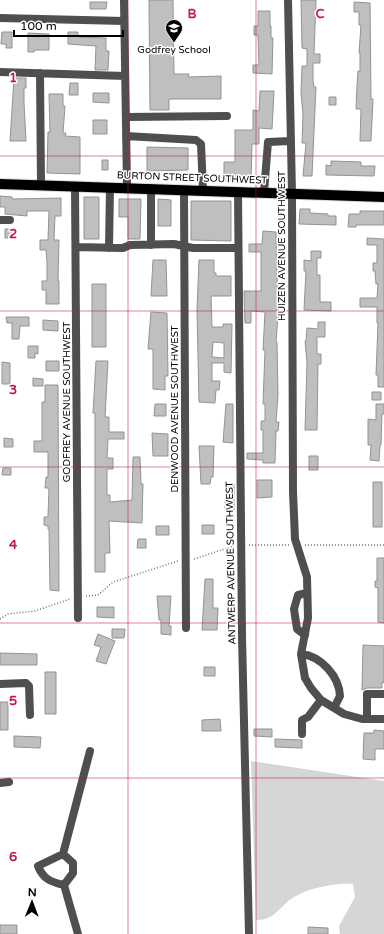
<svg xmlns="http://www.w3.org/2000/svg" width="384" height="934" viewBox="0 0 384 934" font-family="'Varela Round',sans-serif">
<rect width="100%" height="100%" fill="#fff"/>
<!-- green -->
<path fill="#d6d6d6" d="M251,761L384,781V934H340L339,926L355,897L353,884C335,883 314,887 298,895C281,902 277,921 256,920Z"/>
<!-- building -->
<path fill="#bfbfbf" stroke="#939393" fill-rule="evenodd" d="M149,0H173L174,74H189L188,77L221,76V99H169V110H150Z
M301,0H316L314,54H320V63H313V80L314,87H316L312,176H303L306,143H302L303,115L301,93L302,66H307V49L302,48Z
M90,2H107L106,9H90Z
M354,2L370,3L371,99H373L371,141H360L361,109H356L357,86L358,71H360V53H359L361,25H359V12H354Z
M258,11H270V26H271V38H273L272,74L253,73V65H259L258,35H254V26H258Z
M2,32H12V48H6V44H1Z
M68,32H78V37L106,38V51H109L108,70H95L96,46L68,44Z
M28,33L49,34V50H35L34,52H28Z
M14,78H26V88H24V103L26,141H10Z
M70,83H78V95H69Z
M260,91H274L272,129L259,128V144H252L251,180H224V162H235V130H253V110L259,111Z
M93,93H109V103L93,102Z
M49,94H63V106H65L63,133H66L65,136L80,137V174L47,173L48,132H50Z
M329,97H336V105H329Z
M93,120H107V134H93Z
M147,147L188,148V170L147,171Z
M102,160H108V170H102Z
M331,161L361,162V166H375L374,176L326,175V165L331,166Z
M0,196L12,197V199L61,198V216H55L54,240H59L58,281H59V304H46V290H42V281H47V263L46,250H40V240H48L49,211H27V216L5,214V207H0Z
M84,197H99V239H84Z
M119,199H141L140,239H128V217H119Z
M158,199L171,200V226H158Z
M191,201H231V241L191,240Z
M300,209H310V213L328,214V216H336V225L299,224Z
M360,211H384V225H356V227H348L349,214H360Z
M5,229H13V238H5Z
M263,231L276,232L278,315L276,342H277L278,395L276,422H279L278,431H276L275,463H263V460L247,459V453H263V430H261V421H265V404H263L265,350H263L265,312L251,311V323H245L244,294V291H261V252H249V244H262Z
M367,238L384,239V387H378V375H376L378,323H377V307H360V298H377L378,284H376L375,271H373V263H377V245H367Z
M311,251H321V258H317V275H320V302H331V311L304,310L306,271H304V260L311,261Z
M153,260H166L167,296H151Z
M199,260H214V273H216V276H231V296H211L212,327H223V324H232L231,373L224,372V363H212V381H220L219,390H216L215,403L199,402L197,310ZM213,342L224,343V358L212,357Z
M92,284H106V347H92Z
M151,312L167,313L168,376H165V390L153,389V349H148Z
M6,317H29V326H20L19,339H12V323H7Z
M43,320L58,321V331L43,330Z
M318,322H325V337H317V354H321V364H318L317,430H305L307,363L305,341H306L307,328L318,329Z
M28,346H38V354L35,353V358H28Z
M46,361H59V371H46Z
M96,361H108L105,417H109V432H124V439H108L107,458H113V469H107V495H110V502L132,500L133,457H140L141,484H143L142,523L109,521L110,553H105V572H95V413H93Z
M2,362L10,363V384H2Z
M33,378L43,379V386H33Z
M45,385H58L59,591L50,590L49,529H48V526L44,525V517H48L49,488H45L46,477H48V452H34V441H42V402H45Z
M372,392H381V400H372Z
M155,404H166V416H154Z
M226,404H233V443L223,442Z
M376,404H384V414H382L381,445H380L379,461L370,460L371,445H368V419L376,420Z
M152,433L168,434V456H153Z
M4,438L13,439V447H4Z
M199,446H214L213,477H211L210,484H201Z
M309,456H318V470H309Z
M3,468H11V475H2Z
M257,480H272V497L257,498Z
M373,482H382V527H373Z
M226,484H234V510H225Z
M202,525H214V534H202Z
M156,526H169V535H156Z
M138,539H146V548H137Z
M377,558H384V623L378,622V588L375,587V581H377Z
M205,579H213V608H218L217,630H202Z
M157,596H171L169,626H171V635L161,634V620H159Z
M97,607H114V618L97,617Z
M112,629H125L124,638H112Z
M98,634L115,641L106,664L96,661L101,647L94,645Z
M363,645L384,646V683L382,682V688H367L362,690Z
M0,653L37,654V665H0Z
M204,667H215V676H204Z
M45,672H56V714H45Z
M0,702H8V730H0Z
M220,719L221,731H202V720Z
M254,729H272V737L254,736Z
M374,730L384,731V749H375V760L363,759L364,733H374Z
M14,736L41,737L40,748L14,747Z
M275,739L302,740V748L275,747Z
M0,925H17V934H0Z
M308,927L328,928V934H308Z"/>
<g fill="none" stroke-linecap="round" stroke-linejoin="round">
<defs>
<path id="major" d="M0,184L384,197"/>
</defs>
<!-- major casing -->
<use href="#major" stroke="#dbdbdb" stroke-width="12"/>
<!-- path -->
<path stroke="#717171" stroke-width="1.5" stroke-dasharray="1 2" stroke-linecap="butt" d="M249,545H290
M305,545H384
M194,559L234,546
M86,596L98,595L113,582L178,561
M0,619L8,614L35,611L70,599"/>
<!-- minor -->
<path stroke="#4f4f4f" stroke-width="8" d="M124,0L127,187
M288,0L292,193L293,492L295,539L307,577L308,618L301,654L305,678L311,688L321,700L344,714L362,719H384
M0,18L124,21
M0,72L125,76
M40,73L41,185
M126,117L227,116
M126,136L196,140L201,144L203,190
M75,186L78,618
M151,188V245
M184,190L186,628
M238,192L242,637L249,934
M264,192L268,142L290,141
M0,220H10
M76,247L123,248L130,245L174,244L193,248H238
M109,248L110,187
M305,635L297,629L294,609L298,595L307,593
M301,654C321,656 339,676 340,696L334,708
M0,684L26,683L29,686L30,715
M367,719V694H384
M302,734V720L308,717L321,700
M0,783L9,782
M63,854L90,751
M63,854L73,863V873L64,885C51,882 43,879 38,866Z
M64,885L78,934"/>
<!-- major -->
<use href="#major" stroke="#000" stroke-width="10"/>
</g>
<!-- grid -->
<path fill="none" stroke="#c2185b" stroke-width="1" stroke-opacity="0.55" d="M128,0V934M256,0V934M0,156H384M0,311H384M0,467H384M0,623H384M0,778H384"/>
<!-- icons -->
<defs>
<symbol id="school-pin" viewBox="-11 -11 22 30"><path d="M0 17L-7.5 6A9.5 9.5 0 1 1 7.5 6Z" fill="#000" stroke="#fff"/><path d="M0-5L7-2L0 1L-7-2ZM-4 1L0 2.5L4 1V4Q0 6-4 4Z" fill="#fff"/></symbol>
</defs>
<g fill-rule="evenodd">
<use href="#school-pin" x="164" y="18" width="20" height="27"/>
</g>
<g text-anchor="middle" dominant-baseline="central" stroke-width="3" stroke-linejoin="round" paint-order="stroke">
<!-- poi labels -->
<g font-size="10" fill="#000" stroke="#fff">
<text x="174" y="50">Godfrey School</text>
</g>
<!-- street labels -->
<g font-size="10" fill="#000" stroke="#fff">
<text transform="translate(192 178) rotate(2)">BURTON STREET SOUTHWEST</text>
<text transform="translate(282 246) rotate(-90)">HUIZEN AVENUE SOUTHWEST</text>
<text transform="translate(67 402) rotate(-90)">GODFREY AVENUE SOUTHWEST</text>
<text transform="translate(175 409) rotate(-90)">DENWOOD AVENUE SOUTHWEST</text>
<text transform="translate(231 563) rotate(-91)">ANTWERP AVENUE SOUTHWEST</text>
</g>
</g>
<g font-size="13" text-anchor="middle" font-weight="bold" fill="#c2185b" stroke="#fff" stroke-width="3" stroke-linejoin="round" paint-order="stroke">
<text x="192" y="18">B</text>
<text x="320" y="18">C</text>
<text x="13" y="82">1</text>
<text x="13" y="238">2</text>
<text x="13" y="394">3</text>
<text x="13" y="549">4</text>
<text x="13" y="705">5</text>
<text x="13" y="861">6</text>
</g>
<!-- north arrow -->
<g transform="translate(32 902) rotate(1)" stroke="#ffffff" stroke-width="3" paint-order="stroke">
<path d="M0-3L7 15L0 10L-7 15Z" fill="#000000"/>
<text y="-6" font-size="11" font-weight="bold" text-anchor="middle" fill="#000000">N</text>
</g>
<!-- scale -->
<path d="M14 30v6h109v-6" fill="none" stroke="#000000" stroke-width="2"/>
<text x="20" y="30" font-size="12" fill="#000000" stroke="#ffffff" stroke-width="3" paint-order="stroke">100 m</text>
</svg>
